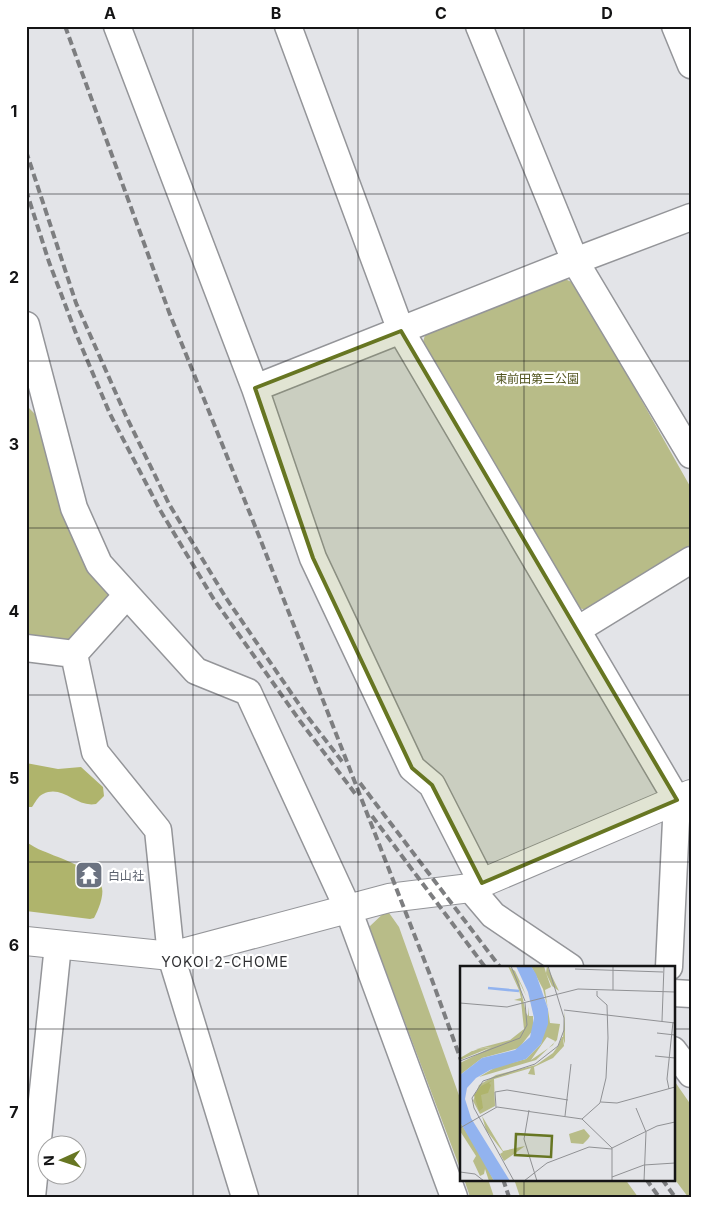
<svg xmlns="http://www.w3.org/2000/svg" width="717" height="1223" viewBox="0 0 717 1223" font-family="Inter,'Noto Sans JP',sans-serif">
<rect width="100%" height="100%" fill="#e3e4e8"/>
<!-- green -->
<path fill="#b8bc88" d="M565,279L576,284L691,488V551L587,610L578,608L423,342L425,335Z
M26,405L39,418L63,511L88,572L109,590V602L68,642L26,638Z
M387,910L399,927L461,1101V1171L369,927Z
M673,1079L691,1105V1197H688L673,1177Z
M464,1179H488L494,1197H470Z
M514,1179H625L638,1197H520Z"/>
<!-- forest -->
<path fill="#afb46c" d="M26,763L58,769L81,767L103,787L104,796L96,804C76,808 63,784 43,794C38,796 35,803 32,807H26Z
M26,842C32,845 37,849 43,851C59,858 96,869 102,888C104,896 98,911 94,918L90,919L26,911Z"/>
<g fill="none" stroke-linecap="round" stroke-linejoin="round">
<defs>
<path id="minor" d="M117,26L255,388L575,261L691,217
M288,26L401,331L677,800L669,967
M479,26L575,261L691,455
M675,26L691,65
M26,325L74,508L99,564L196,671L248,692L348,909L454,1197
M255,388L313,558L412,768L432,785L482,883
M577,630L691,560
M26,648L74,654L127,595
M74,654L95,752L158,830L171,956L245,1197
M470,888L493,915L570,967
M673,993L691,994
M673,1050L691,1074
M32,1197L58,945"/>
<path id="tertiary" d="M26,941L171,956L389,898L470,888L691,794"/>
</defs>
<!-- minor casing -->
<use href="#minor" stroke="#949599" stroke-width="29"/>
<!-- tertiary casing -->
<use href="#tertiary" stroke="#949599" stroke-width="30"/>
<!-- minor -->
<use href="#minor" stroke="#fff" stroke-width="26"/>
<!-- tertiary -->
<use href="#tertiary" stroke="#fff" stroke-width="28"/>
<!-- rail -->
<path stroke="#7d7e80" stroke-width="4" stroke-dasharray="8 4" stroke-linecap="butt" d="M65,26L169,312L259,536L432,980L461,1060
M26,151L76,303L126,416L169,504L226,598L307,716L344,764
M26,190L49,262L77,336L110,414L160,510L213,598L300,721L357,796
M360,783L500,967
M372,816L485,967
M503,1179L509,1197
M646,1179L659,1197
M662,1179L675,1197"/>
</g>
<!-- marked area -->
<path fill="#677622" fill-opacity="0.2" stroke="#677622" stroke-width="4" stroke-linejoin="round" d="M401,331L677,800L482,883L432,785L412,768L313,558L255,388Z"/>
<!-- grid -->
<path fill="none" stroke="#141415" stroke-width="1" stroke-opacity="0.55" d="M193,26V1197M358,26V1197M524,26V967M26,194H691M26,361H691M26,528H691M26,695H691M26,862H691M26,1029H461M673,1029H691M524,1179V1197"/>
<!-- icons -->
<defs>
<symbol id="temple-square" viewBox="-11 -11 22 22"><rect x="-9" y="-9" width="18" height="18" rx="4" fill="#6b7280" stroke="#fff"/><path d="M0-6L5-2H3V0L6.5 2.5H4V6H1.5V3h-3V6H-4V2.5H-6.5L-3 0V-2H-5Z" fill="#fff"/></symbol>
</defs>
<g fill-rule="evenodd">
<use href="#temple-square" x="73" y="859" width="32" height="32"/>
</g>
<g text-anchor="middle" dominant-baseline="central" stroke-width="4.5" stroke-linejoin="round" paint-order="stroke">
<!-- park labels -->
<g font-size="12" fill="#525520" stroke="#fff">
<text x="537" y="378">東前田第三公園</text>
</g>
<!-- worship labels -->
<g font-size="12" fill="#5b616d" stroke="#fff" text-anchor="start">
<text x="108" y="875">白山社</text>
</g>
<!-- neighbourhood labels -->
<g font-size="14" letter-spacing="1" fill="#303134" stroke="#fff">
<text x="225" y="961">YOKOI 2-CHOME</text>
</g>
</g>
<!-- overview -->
<g transform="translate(460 966)">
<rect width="215" height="215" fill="#e3e4e8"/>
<path d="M48,0L55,5L63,22L66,30L59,15L66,47L68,50V41L69,50H73V64L59,82L22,92L0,109V97L32,81L0,94V92L12,85H13L18,83L37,80L16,83L50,74L64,63L61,35L54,34L61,32L59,24ZM71,0H84L86,7L87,0L99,25L92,20L86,7L91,21L85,24L90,57L100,58L97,74L76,94L19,111L36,101L66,93L81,78L88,43L83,23ZM87,71L95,75L93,79L71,94ZM105,45V78L103,72L104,80L93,92L74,101L75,109L68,108L71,102L34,113L35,140L20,148L13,135L19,119L36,109L76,99L93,87L98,80L102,71H103ZM22,150L43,185L65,180L44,195L40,188L43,186L26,164ZM0,156L21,189L34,215H29L25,203L24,208L20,210L13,195L16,190L0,165ZM124,163L130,170L128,173L123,178L111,177L109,168Z" fill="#b8bc88" fill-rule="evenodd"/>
<path d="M33,114L29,117L31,119L28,127L21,129L23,142L19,145L14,129L21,120Z" fill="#afb46c"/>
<path d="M56,0H71L76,8L88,43V58L81,78L66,93L30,104L16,112L7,122L5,133L11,152L50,215H34L0,156V109L22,92L55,84L70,71L74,52L68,26Z" fill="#92b3ef"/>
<path fill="none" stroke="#92b3ef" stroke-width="2.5" d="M28,22L59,25"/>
<path fill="none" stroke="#909194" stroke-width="1" d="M51,0L65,35M115,3L203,6M153,24V0M0,37L47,41L118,23L215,26M104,44L215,57M202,55L204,0M197,67L215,69M195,90L215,92M0,95L60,72L67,59L65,37M209,123L207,113L213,56M141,136L157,137L215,121M36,141L35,126L47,124L108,134M176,142L186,166L184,215M69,144L64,173L77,215M105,150L111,98M122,153L152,182M0,162L37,141L122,153L140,137L146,112L148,72L147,39L137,30V25M0,206L15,208L24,215M152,211L184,199L215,197M54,215L14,142L12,132L23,115L75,98L98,80L104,64V52L88,0M64,215L87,197L129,181L152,183M152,215V182L197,160L215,156"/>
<path fill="#677622" fill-opacity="0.15" stroke="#677622" stroke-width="2.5" d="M56,168L92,170L91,191L55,189Z"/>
<rect width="215" height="215" fill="none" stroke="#141415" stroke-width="2.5"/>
</g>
<!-- border -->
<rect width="717" height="1223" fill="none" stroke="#ffffff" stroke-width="55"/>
<!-- north arrow -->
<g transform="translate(62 1160) rotate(267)"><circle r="24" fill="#ffffff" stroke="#a1a1a1"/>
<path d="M0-4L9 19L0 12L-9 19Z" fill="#677622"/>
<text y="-8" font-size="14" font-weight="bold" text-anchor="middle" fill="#141415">N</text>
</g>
<rect x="28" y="28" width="662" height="1168" fill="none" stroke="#141415" stroke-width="2"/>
<g font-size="16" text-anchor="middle" font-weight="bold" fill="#141415">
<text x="110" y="19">A</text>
<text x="276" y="19">B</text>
<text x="441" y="19">C</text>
<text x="607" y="19">D</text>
<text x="14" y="117">1</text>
<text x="14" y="283">2</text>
<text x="14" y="450">3</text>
<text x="14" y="617">4</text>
<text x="14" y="784">5</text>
<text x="14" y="951">6</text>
<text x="14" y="1118">7</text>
</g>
</svg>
